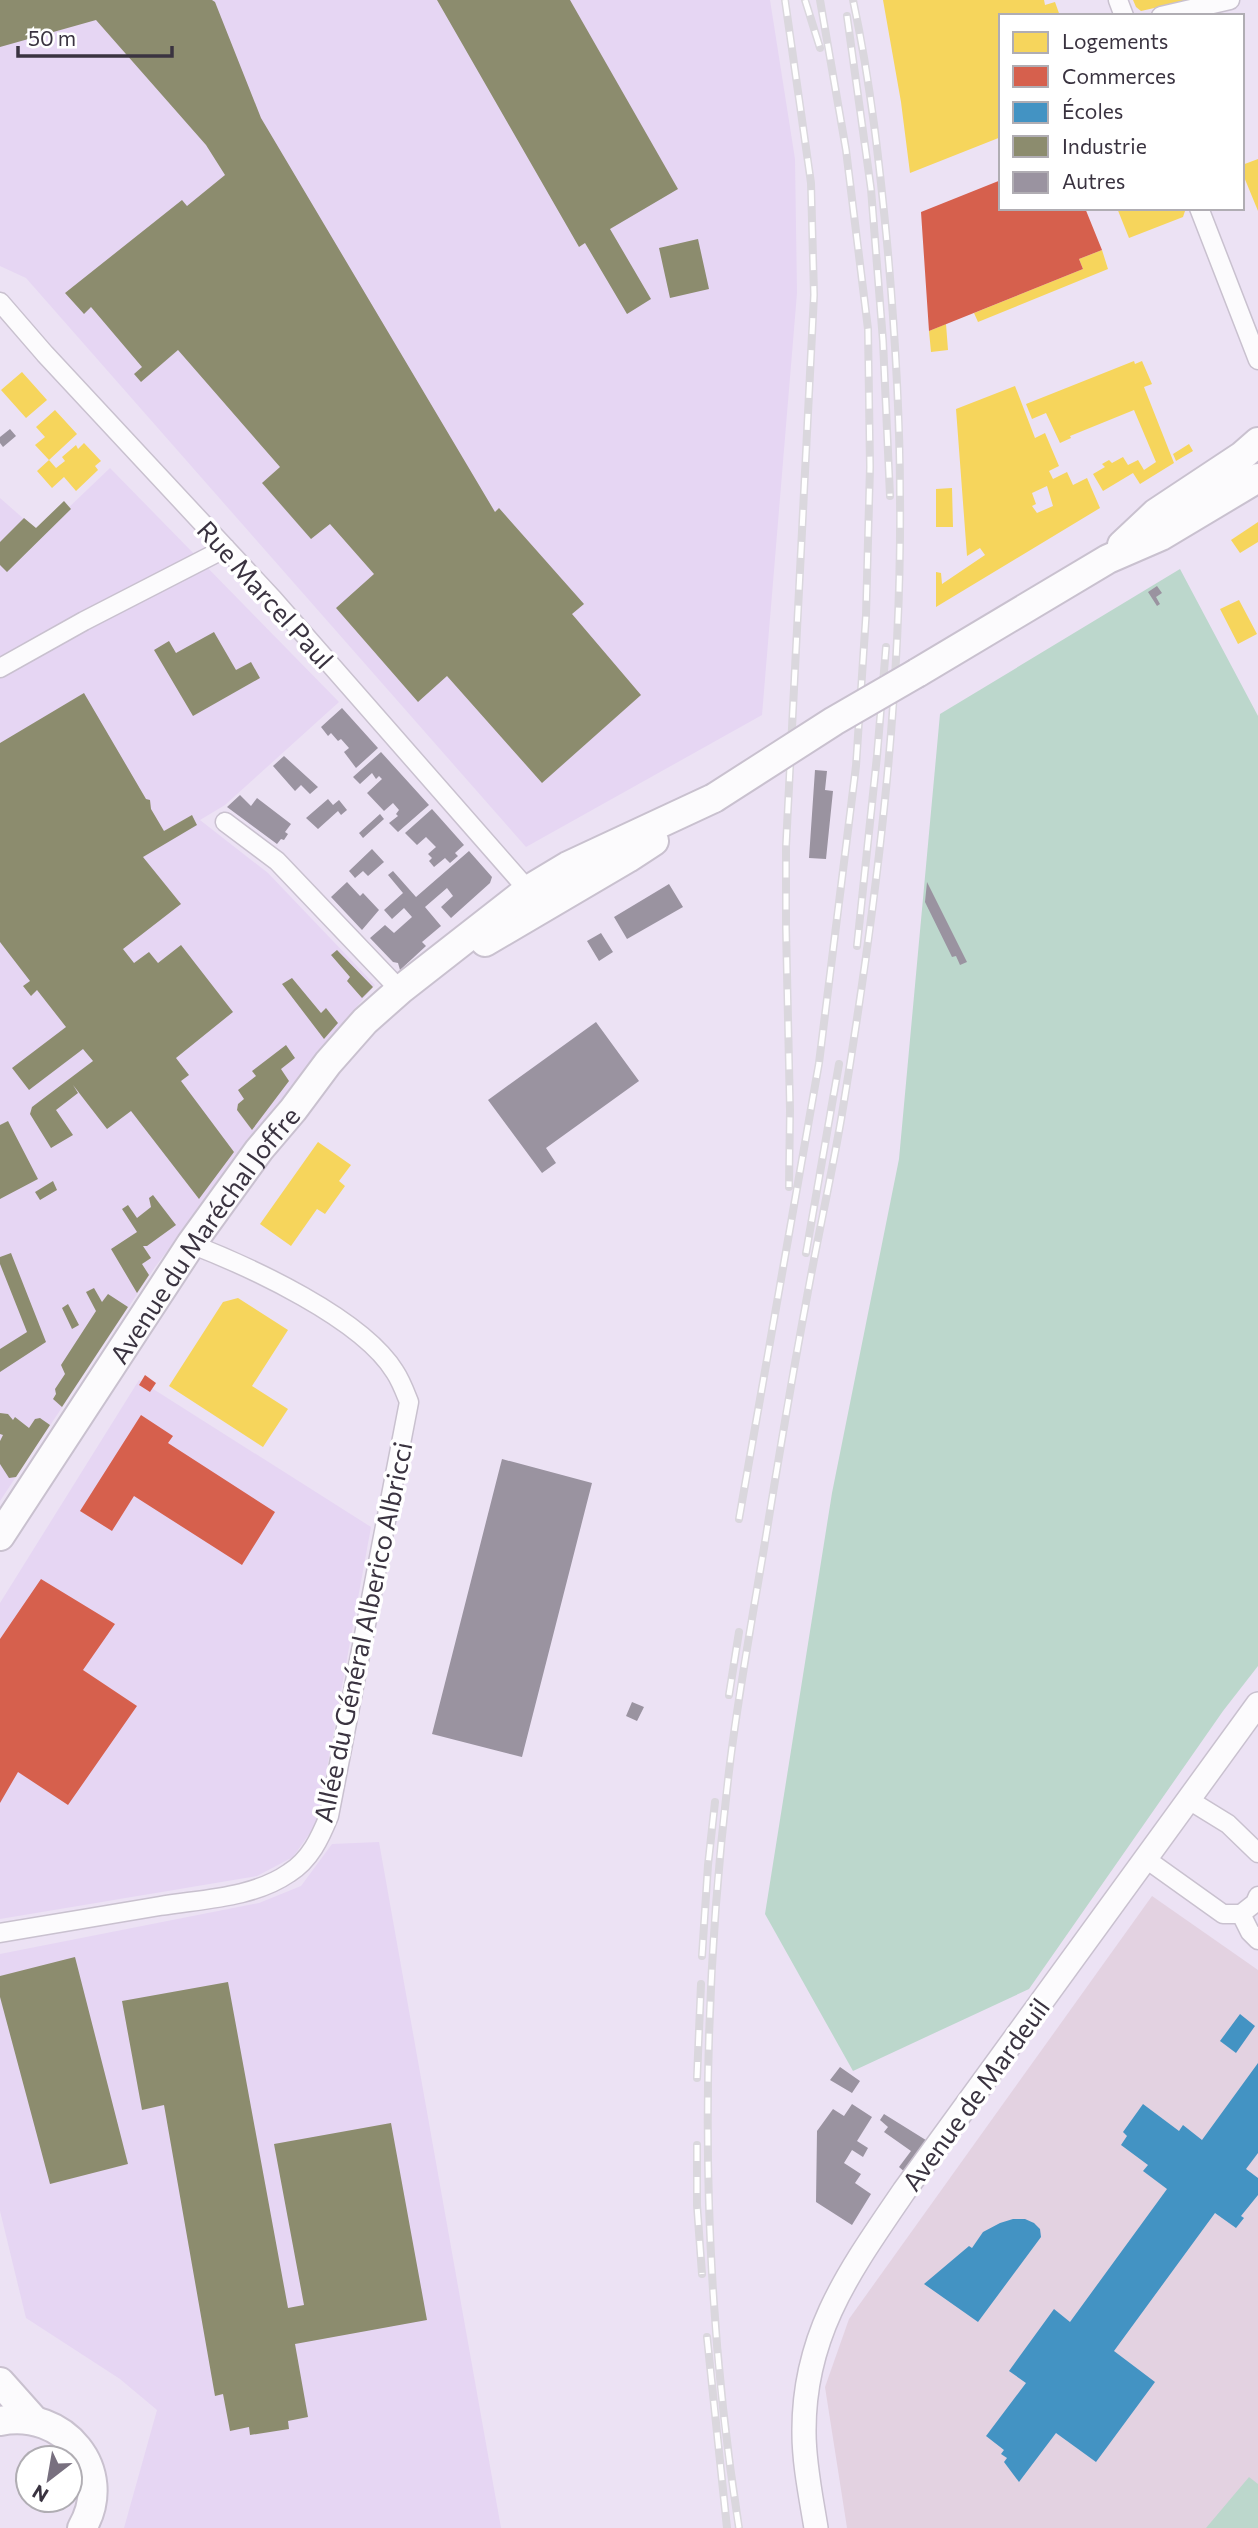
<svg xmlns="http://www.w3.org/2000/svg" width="1258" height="2528" viewBox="0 0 1258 2528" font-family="Commissioner,sans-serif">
<rect width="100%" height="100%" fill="#ece2f4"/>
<!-- built -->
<path fill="#e6d6f3" d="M0,0H770L795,159L797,293L762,715L526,847L26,278L0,266Z
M110,468L339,702L225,805L200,820L268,873L375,985L321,1049L155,1267L0,1501V498L41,534Z
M139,1380L371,1527L317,1823L293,1857L257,1876L0,1919V1603Z
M379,1842L501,2528H124L157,2410L120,2379L26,2318L0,2211V1954L259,1903L301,1886L332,1844Z"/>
<!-- education -->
<path fill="#e3d2e1" d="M1152,1896L1258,1970V2528H847L825,2387L849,2319Z"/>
<!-- green -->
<path fill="#bcd7cc" d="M1180,569L1258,716V1666L1223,1711L1029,1989L853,2071L765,1914L832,1493L899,1159L940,714Z
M1249,2477L1258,2484V2528H1206Z"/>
<!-- homes -->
<path fill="#f6d55c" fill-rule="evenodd" d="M883,0H1044L1045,5L1055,2L1060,16H1001V137L910,173L901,102Z
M1133,0H1185V1L1141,11L1136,7Z
M1258,159V211L1242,172V165Z
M1117,208H1186L1183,217L1129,238Z
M1102,250L1108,269L978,322L974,313L1083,269L1079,259Z
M946,324L948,350L931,352L929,331Z
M1134,361L1135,364L1142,361L1152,384L1144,387L1174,463L1140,484L1133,473L1103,491L1093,474L1105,467L1102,464L1109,460L1112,463L1123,457L1128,465L1138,460L1144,470L1156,462L1134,410L1070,436L1071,438L1060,443L1046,413L1032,419L1026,404Z
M22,372L47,400L26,418L1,390Z
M1015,386L1035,438L1045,433L1059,466L1049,471L1053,479L1067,472L1073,485L1087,478L1100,508L936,607V572L941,573L942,584L985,555L980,548L967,556L956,409ZM1047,486L1053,506L1037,513L1032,506L1036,504L1032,493Z
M55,410L77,434L49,460L56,468L65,461L62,457L76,445L78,449L84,443L101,461L95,466L98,470L76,491L64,477L52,488L37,471L49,460L35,445L45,437L36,427Z
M1189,444L1193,451L1176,461L1173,454Z
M952,488L953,527H936V489Z
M1258,522V542L1240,553L1231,540Z
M1239,600L1257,634L1238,644L1220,609Z
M318,1142L351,1165L339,1181L345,1186L325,1214L317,1209L291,1246L260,1224Z
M238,1298L288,1330L252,1386L288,1409L263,1447L169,1386L223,1302Z"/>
<!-- shops -->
<path fill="#d6604d" d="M1001,180V208H1085L1102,250L1079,259L1083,269L929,331L921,212Z
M145,1375L156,1383L150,1392L139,1385Z
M141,1415L173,1436L168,1443L275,1512L242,1565L134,1496L112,1531L80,1511Z
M41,1579L115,1624L83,1670L137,1706L68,1805L18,1772L0,1803V1639Z"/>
<!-- schools -->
<path fill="#4393c3" d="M1240,2014L1255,2026L1236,2053L1220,2041Z
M1258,2063V2153L1246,2169L1258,2178V2195L1241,2216L1244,2218L1236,2228L1215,2213L1114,2351L1155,2382L1096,2462L1056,2433L1019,2482L1004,2462L1007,2458L1001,2454L1004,2450L986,2436L1026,2383L1009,2371L1054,2309L1070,2322L1167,2189L1143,2171L1148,2165L1121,2145L1127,2136L1123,2132L1143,2104L1179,2131L1183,2125L1202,2140Z
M1013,2219H1025L1034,2223L1040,2229L1041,2237L978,2322L924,2284L969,2246L972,2248L983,2232L1000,2223Z"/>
<!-- industry -->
<path fill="#8c8c6e" d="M0,0H212L215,2L261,118L495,512L499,508L584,604L572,614L641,695L542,783L447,676L418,702L336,608L374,574L330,524L311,539L262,483L280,467L178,350L141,382L134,374L142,367L91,307L84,314L65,293L182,200L187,206L225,175L206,145L96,20L0,47Z
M437,0H570L678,189L610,229L651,299L627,314L585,243L579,247Z
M698,239L709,289L670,298L659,248Z
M64,501L71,509L7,572L0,565V542L24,518L36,528Z
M214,632L236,670L251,662L260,678L193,716L154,650L169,641L176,653Z
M84,693L146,799L150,800L151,809L164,831L192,815L197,825L143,857L181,904L123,949L134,963L149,952L158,963L181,945L233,1012L176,1058L189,1075L181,1081L234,1152L199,1199L131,1111L107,1129L73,1085L78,1093L56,1110L73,1135L51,1148L30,1114L32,1107L93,1061L83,1049L29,1090L12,1068L66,1027L37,990L31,996L23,986L30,981L0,942V743Z
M337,950L373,987L362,998L347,981L350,977L331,955Z
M292,978L321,1013L326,1008L338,1023L324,1039L282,984Z
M286,1045L295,1058L281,1069L289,1081L252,1130L237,1110L238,1104L244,1099L238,1090L256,1076L252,1071Z
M8,1121L38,1179L0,1199V1125Z
M53,1181L57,1190L40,1200L35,1192Z
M153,1195L176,1225L147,1246H143L151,1258L142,1264L149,1275L137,1293L111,1249L137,1232L122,1209L128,1205L137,1218L151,1207L149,1198Z
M11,1253L46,1342L0,1372V1349L27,1332L0,1264V1257Z
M94,1288L102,1302L108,1294L128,1307L62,1407L53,1399L56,1394L55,1389L65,1374L61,1365L96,1311L86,1292Z
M68,1304L79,1325L72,1329L62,1308Z
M0,1413L8,1414L13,1420L15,1417L29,1428L35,1419L40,1418L50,1425L16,1477L9,1478L0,1464V1441L3,1435L0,1434Z
M75,1957L128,2164L50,2184L0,1997V1976Z
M228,1982L288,2308L304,2305L274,2144L391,2123L427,2320L295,2344L308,2417L288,2421L289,2429L250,2435L249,2427L230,2431L223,2394L215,2396L164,2105L142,2110L122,2001Z"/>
<!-- building -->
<path fill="#9a93a0" d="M10,429L16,436L3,447L0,443V437Z
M1157,586L1162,593L1156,597L1160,604L1157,606L1148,592Z
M342,708L378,748L356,768L344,752L349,748L341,739L338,741L331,733L328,736L321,727Z
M381,752L429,805L398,832L389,823L398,816L396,814L399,810L393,803L384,811L367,793L382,779L379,776L376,779L372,773L360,784L353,777Z
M284,756L318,787L310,794L301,785L295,791L273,766Z
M815,770L827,771L825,790L833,791L826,859L809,858Z
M240,795L251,806L257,798L291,824L285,832L288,834L284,840L281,839L277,844L227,807Z
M328,799L333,805L339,800L347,810L341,815L338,811L318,829L306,818Z
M432,809L464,845L455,853L458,856L450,863L445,858L434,867L429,861L432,858L428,854L436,847L426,837L417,845L405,833Z
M380,814L384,819L363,838L359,833Z
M372,849L384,862L368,876L363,871L355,878L349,871Z
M469,851L492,877L490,883L451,918L441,907L453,896L447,888L425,907L441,926L422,942L426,946L400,970L398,963L393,962L370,938L385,925L394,933L412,917L404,908L392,919L384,910L403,893L388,875L393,871L416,897Z
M347,882L360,896L363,893L379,910L362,930L331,897Z
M927,882L967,962L960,965L956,956L952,957L925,902Z
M669,884L683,907L627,939L614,917Z
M601,933L613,952L599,961L587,941Z
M596,1022L639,1081L546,1148L556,1163L542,1173L488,1100Z
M502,1459L592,1483L522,1757L432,1734Z
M632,1702L644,1707L637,1721L626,1716Z
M840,2067L860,2081L852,2093L830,2080Z
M852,2104L872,2117L857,2141L868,2148L863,2157L852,2150L844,2163L861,2174L855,2183L871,2194L852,2225L816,2202L817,2131L833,2109L844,2116Z
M884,2114L929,2142L906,2173L899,2167L911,2151L884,2132L888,2127L880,2120Z"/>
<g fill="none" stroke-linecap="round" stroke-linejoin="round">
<defs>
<path id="minor" d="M1118,0L1124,16
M1161,16L1230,0
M1199,208L1258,360
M0,302L45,354L273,599L528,890
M0,668L84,621L226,548
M225,822L277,861L400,990
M1189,1800L1228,1824L1258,1853
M1146,1859L1223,1914H1241L1255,1903L1258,1896
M1241,1914L1250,1932L1258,1940
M0,1933C53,1924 107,1915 160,1906C202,1899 253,1898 289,1873C310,1860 320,1838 329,1816L409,1402C405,1392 401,1381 395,1372C362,1318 250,1267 191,1244"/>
<path id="tertiary" d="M816,2528C811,2497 804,2464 804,2433C803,2333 851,2269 904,2191L1258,1704"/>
<g id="primary">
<path d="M1122,545L1156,513L1242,456L1258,442"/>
<path d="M917,673L1108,559L1161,536L1258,478"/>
<path d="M485,942L628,858L654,841"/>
<path id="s1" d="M0,1536L191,1244L259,1150L293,1110L328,1063L365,1021L400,990L528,890L568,866L714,798"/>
<path d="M0,2382L33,2419"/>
<path d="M0,2421C63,2408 116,2470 82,2528"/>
</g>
</defs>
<!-- minor casing -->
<use href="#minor" stroke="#c9c1cf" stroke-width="21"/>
<!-- tertiary casing -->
<use href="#tertiary" stroke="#c9c1cf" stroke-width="26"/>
<!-- primary casing -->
<use href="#primary" stroke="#c9c1cf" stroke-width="32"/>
<!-- minor -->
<use href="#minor" stroke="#fcfbfd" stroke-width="18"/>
<!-- tertiary -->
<use href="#tertiary" stroke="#fcfbfd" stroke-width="23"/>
<!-- primary -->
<use href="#primary" stroke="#fcfbfd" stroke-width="28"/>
<defs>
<path id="rail" d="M785,0L811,183L814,295L786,846V928L790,1110L789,1187
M805,0L820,48
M847,16L871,189L883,341L890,496
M857,946L877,756L886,647
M806,1253L839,1064
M739,1519L819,1063L856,766L866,615L870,467L868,329L846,150L820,0
M729,1695L739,1632
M702,1956L708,1865L715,1802
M697,2078L701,1984
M697,2145V2205L702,2274
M707,2337L727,2528
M739,2528C699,2274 699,2017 730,1763C739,1691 752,1619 764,1548C777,1468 790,1388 805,1308C816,1245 830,1183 841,1120C875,914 902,705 900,496C900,415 895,334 888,253C880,168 871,84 853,0"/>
</defs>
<!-- rail casing -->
<use href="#rail" stroke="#dad7dd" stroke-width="8"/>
<!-- rail -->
<use href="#rail" stroke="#fff" stroke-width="5" stroke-dasharray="16" stroke-linecap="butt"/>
<defs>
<path id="primary-bridge" d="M714,798L834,721L917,673"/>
</defs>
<!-- primary-bridge casing -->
<use href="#primary-bridge" stroke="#c9c1cf" stroke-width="32" stroke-linecap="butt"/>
<!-- primary-bridge -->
<use href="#primary-bridge" stroke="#fcfbfd" stroke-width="28"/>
</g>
<g text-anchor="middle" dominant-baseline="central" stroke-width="7" stroke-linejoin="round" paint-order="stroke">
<!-- street labels -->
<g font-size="26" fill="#3a3340" stroke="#fff">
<text transform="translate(266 594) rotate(48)">Rue Marcel Paul</text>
<text stroke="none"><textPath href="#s1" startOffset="364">Avenue du Maréchal Joffre</textPath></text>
<text transform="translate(362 1632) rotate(-78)">Allée du Général Alberico Albricci</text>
<text transform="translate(975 2094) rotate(-54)">Avenue de Mardeuil</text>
</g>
</g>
<!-- legend -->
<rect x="999" y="14" width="245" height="196" fill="#ffffff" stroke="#b0adb3" stroke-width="2"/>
<rect x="1013" y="32" width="35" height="21" fill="#f6d55c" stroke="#b0adb3" stroke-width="2"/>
<text x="1062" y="49" font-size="21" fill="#3a3340">Logements</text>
<rect x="1013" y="66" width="35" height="21" fill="#d6604d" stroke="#b0adb3" stroke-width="2"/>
<text x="1062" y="84" font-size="21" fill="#3a3340">Commerces</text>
<rect x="1013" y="102" width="35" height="21" fill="#4393c3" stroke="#b0adb3" stroke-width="2"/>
<text x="1062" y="119" font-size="21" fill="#3a3340">Écoles</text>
<rect x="1013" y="136" width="35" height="21" fill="#8c8c6e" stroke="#b0adb3" stroke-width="2"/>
<text x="1062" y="154" font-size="21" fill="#3a3340">Industrie</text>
<rect x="1013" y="172" width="35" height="21" fill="#9a93a0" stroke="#b0adb3" stroke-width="2"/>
<text x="1062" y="189" font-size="21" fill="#3a3340">Autres</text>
<!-- north arrow -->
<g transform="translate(49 2479) rotate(211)"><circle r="33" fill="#ffffff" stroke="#b0adb3" stroke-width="2"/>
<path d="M0-5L12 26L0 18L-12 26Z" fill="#78707f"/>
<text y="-10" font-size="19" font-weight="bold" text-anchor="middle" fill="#3a3340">N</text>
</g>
<!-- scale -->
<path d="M18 46v10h154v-10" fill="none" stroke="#3a3340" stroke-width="3.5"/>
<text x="28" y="46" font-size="21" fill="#3a3340" stroke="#ffffff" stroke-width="5" paint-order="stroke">50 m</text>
</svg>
